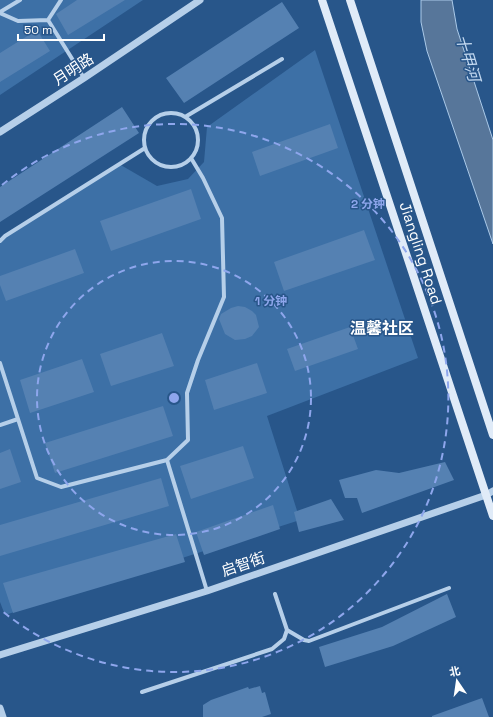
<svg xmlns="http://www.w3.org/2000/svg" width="493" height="717" viewBox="0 0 493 717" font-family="'Space Grotesk','Noto Sans SC',sans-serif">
<rect width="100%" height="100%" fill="#28568a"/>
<!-- green -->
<path fill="#3d70a6" d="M0,0H143L0,95Z
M315,50L418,358L267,416L300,520L5,615L0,602V241L119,164L157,186L188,179L204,162L207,127Z"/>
<!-- water -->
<path fill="#57769a" stroke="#abcae9" d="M421,0H452L457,29L493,140V244L427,51L421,22Z"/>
<!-- building -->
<path fill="#5581b2" d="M77,0H125L68,35L56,14Z
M282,2L299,28L184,103L166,78Z
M37,30L50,51L0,82V53Z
M122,107L139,133L0,222V187Z
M330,124L338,148L260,176L252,152Z
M191,189L201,219L111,251L100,221Z
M364,230L375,260L284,291L274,262Z
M75,249L84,273L6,301L0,285V276Z
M238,306L245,307L252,311L256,315L259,327L252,336L245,339L235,340L225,334L219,319L221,314L231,308Z
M350,327L358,349L295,371L287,349Z
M162,333L174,366L111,386L100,354Z
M82,359L94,392L30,413L20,380Z
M257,363L267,393L214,410L205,380Z
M163,406L173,436L55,473L45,443Z
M243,446L254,478L191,499L180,466Z
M10,449L21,482L0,489V453Z
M445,462L454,480L362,513L357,498H345L339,480L376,470L399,473Z
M161,478L169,506L0,556V525Z
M331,499L344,520L299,532L294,512Z
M273,505L280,529L204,555L196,532Z
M176,534L185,562L13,613L3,583Z
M447,594L456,617L393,646L325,667L319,647L382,627Z
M260,686L262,693L265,692L271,714L262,717H203V705L211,700L248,687L249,689Z
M482,698L489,717H432V716Z"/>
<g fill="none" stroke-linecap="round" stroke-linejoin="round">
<!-- minor -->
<path stroke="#b6cfe9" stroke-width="4" d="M0,12L20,0
M0,13L18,21L48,20L61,0
M48,20L84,78
M144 140a27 27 0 1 1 54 0a27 27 0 1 1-54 0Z
M185,117L282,59
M0,241L5,236L145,148
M0,363L37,478L61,487L167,460L188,440L187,393L198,360L224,297L222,218L203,178L191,158
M0,425L18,419
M167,460L207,591
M287,630L304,640L309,641L449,588
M142,692L272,649L284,639L287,630L275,594"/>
<!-- tertiary -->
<path stroke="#b6cfe9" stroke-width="7" d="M0,132L84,78L200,0
M0,655L207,591L486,495L493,491
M0,708L3,717"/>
<!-- secondary -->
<path stroke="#e0ebf8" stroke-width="8" d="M322,0L493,516
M350,0L493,435"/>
</g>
<!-- distance rings -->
<g fill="none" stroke="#8ea6ec" stroke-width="2" stroke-dasharray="7 5">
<circle cx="174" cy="398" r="137"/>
<path d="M2 185A274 274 0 1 1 2 611"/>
</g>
<g text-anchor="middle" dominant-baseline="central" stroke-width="3" stroke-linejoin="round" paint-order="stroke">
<!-- street labels -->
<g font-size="15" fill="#fff" stroke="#28568a">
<text transform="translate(73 69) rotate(-33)">月明路</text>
<text transform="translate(421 253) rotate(72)">Jiangling Road</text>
<text transform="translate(243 564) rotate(-19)">启智街</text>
</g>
<!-- water labels -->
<g font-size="16" font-style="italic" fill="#c2d8f0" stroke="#28568a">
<text transform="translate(468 58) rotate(73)">十甲河</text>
</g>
<!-- neighbourhood labels -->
<g font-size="16" font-weight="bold" fill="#fff" stroke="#28568a">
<text x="382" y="328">温馨社区</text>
</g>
</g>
<circle cx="174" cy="398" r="6" fill="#8ea6ec" stroke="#28568a" stroke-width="2"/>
<g font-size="12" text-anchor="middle" font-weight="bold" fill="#8ea6ec" stroke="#28568a" stroke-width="3" stroke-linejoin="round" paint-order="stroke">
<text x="368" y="208">2 分钟</text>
<text x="271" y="305">1 分钟</text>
</g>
<!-- north arrow -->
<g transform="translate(457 681) rotate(347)" stroke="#28568a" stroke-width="3" paint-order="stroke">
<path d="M0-3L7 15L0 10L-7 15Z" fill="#ffffff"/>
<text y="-6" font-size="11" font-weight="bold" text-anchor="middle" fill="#ffffff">北</text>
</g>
<!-- scale -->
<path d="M18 34v6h86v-6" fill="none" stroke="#ffffff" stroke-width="2"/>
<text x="24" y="34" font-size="12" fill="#ffffff" stroke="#28568a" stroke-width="3" paint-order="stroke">50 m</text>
</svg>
